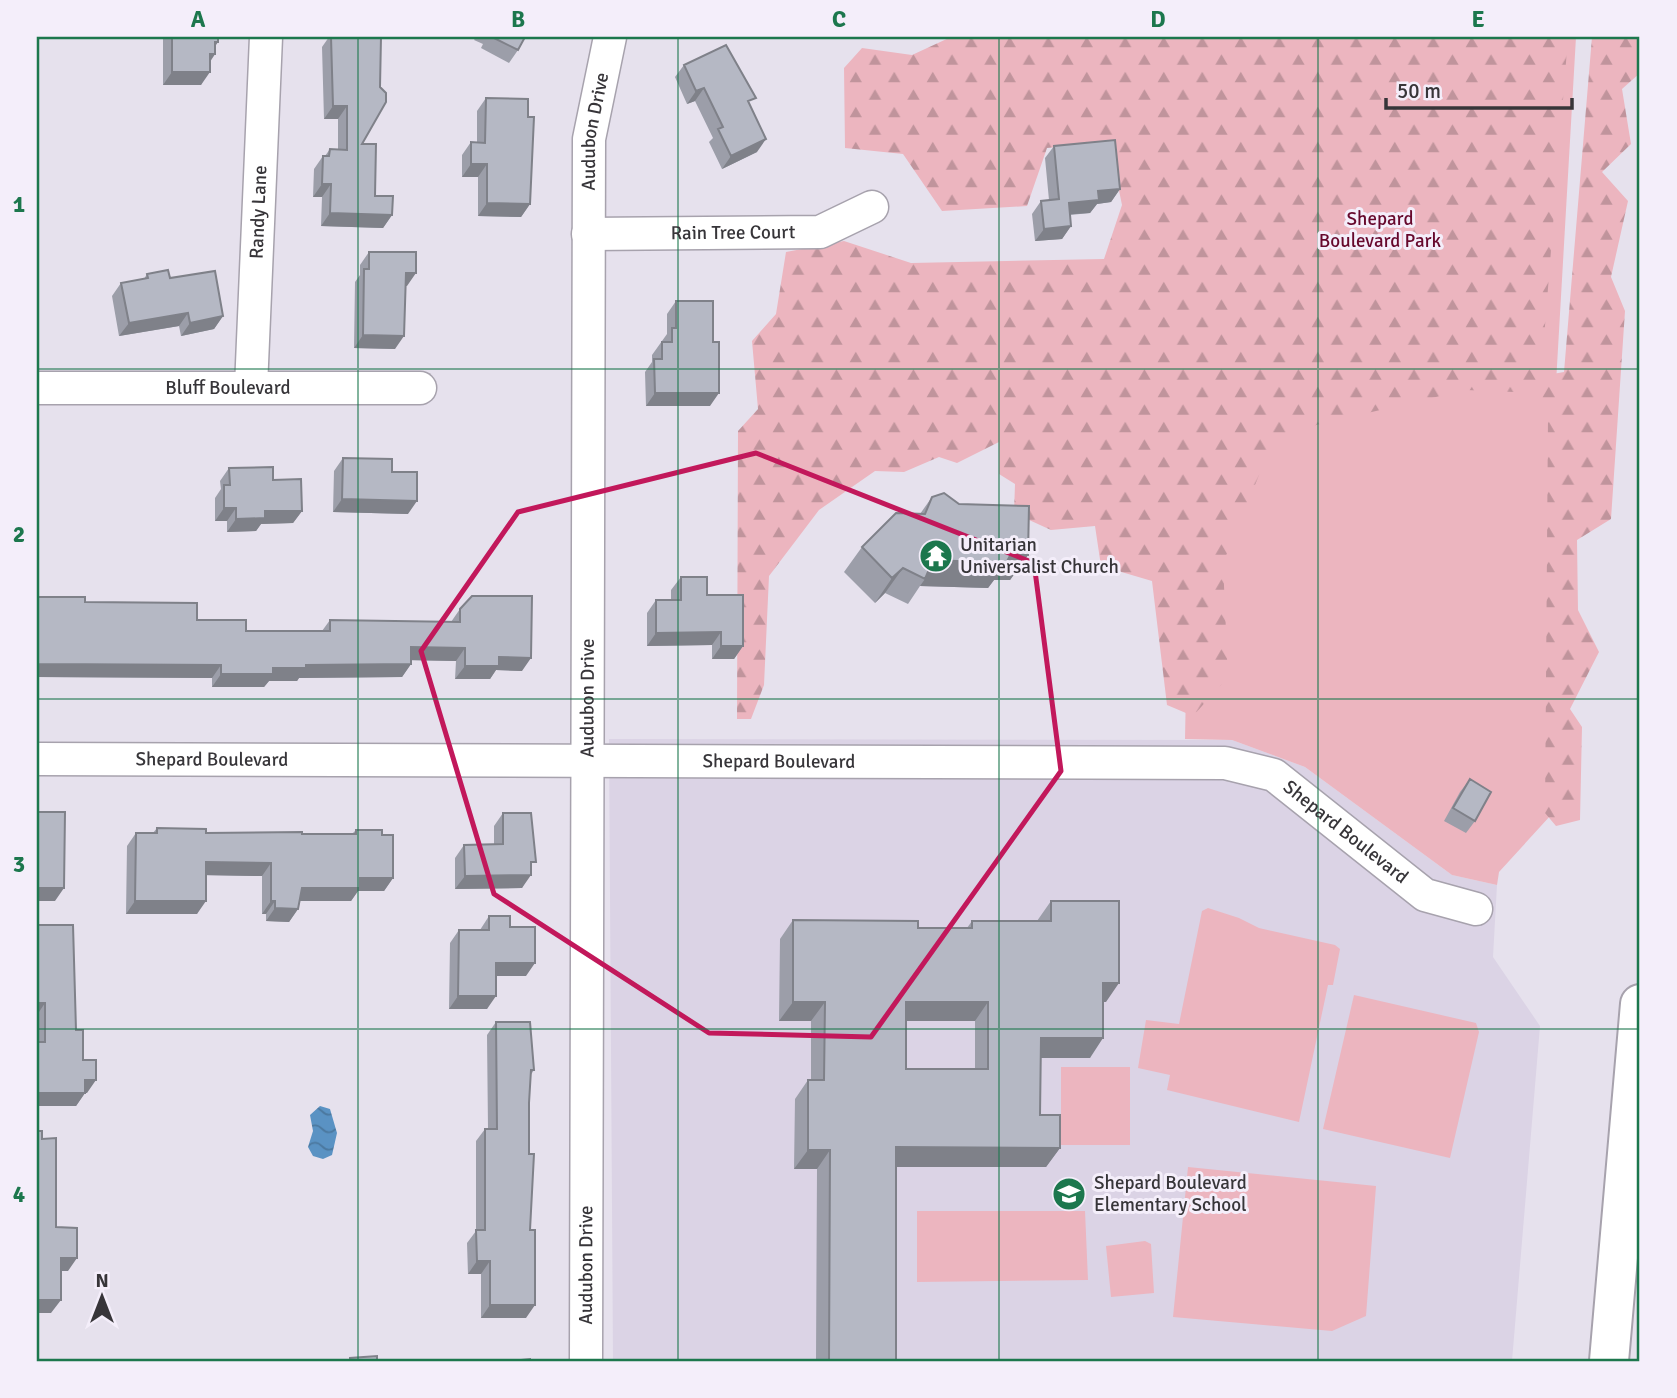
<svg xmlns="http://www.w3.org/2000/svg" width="1677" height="1398" viewBox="0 0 1677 1398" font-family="Signika,sans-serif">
<defs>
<pattern id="forest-firs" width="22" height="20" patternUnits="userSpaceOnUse" patternTransform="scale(1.75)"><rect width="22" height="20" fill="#ecb5bf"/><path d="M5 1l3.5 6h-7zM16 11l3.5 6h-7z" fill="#c0949c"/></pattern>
<pattern id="water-waves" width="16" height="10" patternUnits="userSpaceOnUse" patternTransform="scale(1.75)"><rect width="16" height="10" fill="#5a92c3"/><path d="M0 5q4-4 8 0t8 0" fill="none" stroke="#4b789f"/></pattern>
</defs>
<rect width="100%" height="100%" fill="#e6e1ed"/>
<!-- built -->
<path fill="#dbd3e5" d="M609,739L1232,740L1305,767L1452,875L1497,885L1493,957L1540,1026L1512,1361H613Z"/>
<!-- green -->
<path fill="#ecb5bf" d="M1199,37H1576L1556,383L1551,815L1499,872L1497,885L1452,875L1305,767L1232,740L1185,739Z
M1208,908L1239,918L1259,928L1335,945L1340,949L1333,985H1328L1299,1122L1167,1090L1170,1075L1138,1068L1146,1020L1179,1024L1202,911Z
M1354,995L1476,1023L1479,1032L1450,1158L1323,1129Z
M1061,1067H1130V1145H1061Z
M1188,1167L1376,1186L1366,1316L1332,1331L1173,1317Z
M917,1211H1085L1088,1280L917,1282Z
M1145,1241L1151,1244L1154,1293L1111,1297L1106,1246Z"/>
<!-- forest -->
<path fill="url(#forest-firs)" d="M951,37H1568L1541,376L1564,372L1592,37H1640V73L1622,89L1631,144L1602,172L1628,201L1611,277L1625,311L1611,519L1577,540L1578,610L1599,652L1570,709L1582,727L1580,820L1556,826L1545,813L1548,416L1537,393L1466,390L1316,425L1264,463L1223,563L1228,677L1193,716L1167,705L1152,581L1101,566L1095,526L1051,530L1014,513L1015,484L999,474V442L957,463L939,457L904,472L875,471L819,510L769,576L764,685L751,719H737L738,431L758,409L752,341L776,314L786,252L844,241L911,263L1104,259L1122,205L1109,142L1047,148L1027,206L942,211L903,154L845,148L844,68L862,48L912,55Z"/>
<!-- water -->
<path fill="url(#water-waves)" d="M320,1106L330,1109L337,1133L332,1155L323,1159L313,1156L308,1147L313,1131L310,1115Z"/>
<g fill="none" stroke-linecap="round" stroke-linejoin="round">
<defs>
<g id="minor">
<path id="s1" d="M588,234L820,232L872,207"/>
<path id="s2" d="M251,387L266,37"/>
<path id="s3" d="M37,388H420"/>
<path id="s4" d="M37,759L1225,763L1274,775L1425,895L1476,909"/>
<path id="s5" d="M586,1361L589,139L610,37"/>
</g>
<path id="highway" d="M1609,1361L1640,1004"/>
</defs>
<!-- minor casing -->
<use href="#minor" stroke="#a7a2ad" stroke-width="35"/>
<!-- highway casing -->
<use href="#highway" stroke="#a7a2ad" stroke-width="42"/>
<!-- minor -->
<use href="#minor" stroke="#fff" stroke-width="32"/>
<!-- highway -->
<use href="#highway" stroke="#fff" stroke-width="38"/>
</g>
<!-- wall -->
<path fill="#9c9ea9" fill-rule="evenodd" d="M163,37H218L215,46V54L210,62L201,85H163Z
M329,37H381L362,144L375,196L392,215L383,228L321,226L322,197H313L314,169L323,156H325L330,149H338V119H324L322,47Z
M476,37H525L518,50L509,63L481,48L483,44L474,40Z
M684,65L750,106L757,152L722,169L709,142L713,138L695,101L687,104L675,77Z
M486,98L528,117L530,204L521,217L478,216V177H462V155L471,142H477V111Z
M1054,146L1120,189L1111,202L1097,204L1090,213L1070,215L1071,226L1062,239L1035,241L1032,214L1041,201L1049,200L1045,158Z
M369,252L407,286H406L395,349L354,348L355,282L360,275V265Z
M147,274L170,278L223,316L214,329L181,336L179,326L119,336L112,296L121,283L144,279Z
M676,301L710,406H646L645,372L652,362V355L667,334V314Z
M343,458L392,472L408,514L333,512L334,471Z
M229,468L273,480L302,511L293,523L261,524L256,531L227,532V521H215V498L221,489L220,481Z
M932,497L1028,555L1010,580H994L988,588L920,586L908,604L885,593L875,603L844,572L862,547L920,514Z
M681,577L707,595L743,646L734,659H712V645L647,646V613L656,600H671V590Z
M37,597L85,602L197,620L246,631H322L330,620L451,622L460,609L522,671L496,670L490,679H455L456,661L411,660V664L402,677L299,678L297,681H269L264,687H212V678L37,677Z
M1470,779L1475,821L1466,833L1444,821L1460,792Z
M503,813L531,869L522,888L455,889V858L464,845H494V826Z
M157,828L206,833L302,834H352L356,830L382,835L393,878L384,891H358L351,901H300L298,909L289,922L266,921V914H262V876L206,875L197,914H126L127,846L136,833H153Z
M1051,901L1106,1002H1103L1090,1058H1041L1040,1115L1060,1148L1046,1167H896V1361H816L817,1169H794L795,1099L808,1080H811V1021H779L780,939L793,920L918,928H967L972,921H1037ZM906,1021H975V1069H906Z
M489,916L510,927L526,976H496L487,1009H449L450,943L459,930H480Z
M37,925L76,1030L83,1060L87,1093H85L76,1106H37Z
M496,1022L534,1070L530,1076L529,1103L526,1318H481V1274H468L467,1243L476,1231V1141L485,1129H488L487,1035Z"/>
<!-- shaded-wall -->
<path fill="#7f8189" d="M215,42H218L210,54H215L206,67H201Z
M172,72H210L201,85H163Z
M704,88L695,101L687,104L696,91Z
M333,106H347L338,119H324Z
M766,139L757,152L722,169L731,156Z
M471,164H487L478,177H462Z
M322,184H331L322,197H313Z
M1120,189L1111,202L1097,204L1090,213L1060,215L1069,203L1098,191Z
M487,203L530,204L521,217L478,216Z
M330,213L392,215L383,228L321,226Z
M1071,226L1062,239L1035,241L1044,229Z
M406,273H416L407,286H397Z
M188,313L179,326L119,336L129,323Z
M223,316L214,329L181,336L190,323Z
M363,335L404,336L395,349L354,348Z
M655,393H719L710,406H646Z
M342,499L417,501L408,514L333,512Z
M224,508H236L227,521H215Z
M265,511H302L293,523L261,524L256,531L227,532L236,519Z
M1011,554L1028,555L1010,580H994L988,588L920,586L925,579L933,560Z
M903,568L885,593L875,603L892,578Z
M721,632L712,645L647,646L656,633Z
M721,646H743L734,659H712Z
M411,647L465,648L456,661L402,660Z
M499,657L531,658L522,671L496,670L490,679H455L465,666Z
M38,664L221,665L212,678L37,677V666Z
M411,664L402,677L299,678L297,681H269L264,687H212L221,674L273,668L306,665Z
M206,862L271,863L262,876L197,875Z
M531,875L522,888L455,889L465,876Z
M360,878H393L384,891H358L351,901H293L302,888Z
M37,888H64L55,901H37Z
M135,901H206L197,914H126Z
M271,901H275L266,914H262Z
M275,908L298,909L289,922L266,921Z
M496,963H535L526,976H487Z
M1103,983H1119L1106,1002H1090Z
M458,996H496L487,1009H449Z
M793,1002H825L811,1021H779Z
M906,1002H988L975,1021H892Z
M37,1003H45L37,1015Z
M1041,1038H1103L1090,1058H1027Z
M85,1080H96L87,1093H76Z
M37,1093H85L76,1106H37Z
M896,1147L1060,1148L1046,1167H883Z
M808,1150H830L817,1169H794Z
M61,1258H77L68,1271H52Z
M477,1261H490L481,1274H468Z
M37,1300H61L51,1313H37Z
M490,1305H535L526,1318H481Z"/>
<!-- building -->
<path fill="#b5b8c4" stroke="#7f8189" stroke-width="2" fill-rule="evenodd" d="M172,37H218V42H215V54H210V72H172Z
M331,37H381L380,87L386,93V102L362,144H376L375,196H393L392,215L330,213L331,184H322L323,156H329L330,149L347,150V106H333Z
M492,37H525L518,50Z
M726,45L756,98L748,101L766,139L731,156L718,129L723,127L704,88L696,91L684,65Z
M486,98L528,99V117H534L530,204L487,203V164H471V142L485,143Z
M1115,140L1120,189L1098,191L1099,200L1069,203L1071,226L1044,229L1041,201L1059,199L1054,146Z
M369,252H416V273H406L404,336L363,335L364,269H369Z
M168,270L170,278L215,271L223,316L190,323L188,313L129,323L121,283L148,278L147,274Z
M676,301H713V342H719V393H655L654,359H662V342H672V328H676Z
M343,458L392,459V472H417V501L342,499Z
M273,467V480L301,479L302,511H265V518L236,519V508H224V485H230L229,468Z
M944,493L959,504L1029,506L1028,555L1011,554L1006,563L933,560L925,579L903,568L892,578L862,547L896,513L925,514L932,497Z
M681,577H707V595H743V646H721V632L656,633V600H681Z
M472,596H532L531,658L499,657V666H465V648L411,647V664L306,665V668H273V674H221V665L38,664V657H37V597H85V602L197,603V620H246V631H330V620L460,622V609Z
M1470,779L1491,792L1475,821L1453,808Z
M37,812H65L64,888H37Z
M503,813H531L536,862H531V875L465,876L464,845L503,844Z
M157,828L206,829V833L302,832V834H356V830H382V835H393V878H360V888H302L298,909L275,908V901H271V863L206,862V901H135L136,833H157Z
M1051,901H1119V983H1103V1038H1041L1040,1115H1060V1148L896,1147V1361H829L830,1150H808V1080H824L825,1002H793V920L918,921V928H972V921H1051ZM906,1002H988V1069H906Z
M489,916H510V927H535V963H496V996H458L459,930H489Z
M37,925H73L76,1030H83V1060H96V1080H85V1093H37V1042H45V1003H37Z
M496,1022H530L534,1070H531L529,1103V1154H534L530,1230H535V1305H490V1261H477L476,1230H485V1129H497Z
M37,1131H42V1139L56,1138V1227L77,1228V1258H61V1300H37Z
M377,1356V1361H350V1358Z
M530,1359V1361H511Z"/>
<!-- marked area -->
<path fill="none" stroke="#c2185b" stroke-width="5" stroke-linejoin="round" d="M756,453L1034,563L1061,771L871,1037L709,1033L494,894L421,651L518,512Z"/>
<!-- grid -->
<path fill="none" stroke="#1c774d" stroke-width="2" stroke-opacity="0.55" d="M358,37V1361M678,37V1361M999,37V1361M1318,37V1361M37,369H1640M37,699H1640M37,1029H1640"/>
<!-- icons -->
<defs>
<symbol id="temple-disc" viewBox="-11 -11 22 22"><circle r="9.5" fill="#1c774d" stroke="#f4eefa"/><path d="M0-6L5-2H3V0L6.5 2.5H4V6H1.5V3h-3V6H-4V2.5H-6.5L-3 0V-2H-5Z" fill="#fff"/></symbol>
<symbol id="school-disc" viewBox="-11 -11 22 22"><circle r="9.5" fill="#1c774d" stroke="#f4eefa"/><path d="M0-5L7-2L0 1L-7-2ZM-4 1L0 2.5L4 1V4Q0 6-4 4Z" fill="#fff"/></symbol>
</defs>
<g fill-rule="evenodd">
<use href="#temple-disc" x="917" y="537" width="38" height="38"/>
<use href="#school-disc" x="1050" y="1175" width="38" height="38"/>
</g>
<g text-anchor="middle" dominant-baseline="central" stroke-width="6" stroke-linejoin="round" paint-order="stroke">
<!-- street labels -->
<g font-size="19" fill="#373539" stroke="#f4eefa">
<text stroke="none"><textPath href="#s5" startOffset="1230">Audubon Drive</textPath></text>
<text stroke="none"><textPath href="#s2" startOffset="175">Randy Lane</textPath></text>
<text stroke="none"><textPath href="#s1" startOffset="145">Rain Tree Court</textPath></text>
<text stroke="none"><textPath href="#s3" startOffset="191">Bluff Boulevard</textPath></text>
<text stroke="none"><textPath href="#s5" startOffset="663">Audubon Drive</textPath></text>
<text stroke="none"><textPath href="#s4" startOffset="175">Shepard Boulevard</textPath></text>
<text stroke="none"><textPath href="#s4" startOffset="742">Shepard Boulevard</textPath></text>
<text stroke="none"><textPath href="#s4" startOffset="1330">Shepard Boulevard</textPath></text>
<text stroke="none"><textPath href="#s5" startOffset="96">Audubon Drive</textPath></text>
</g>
<!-- park labels -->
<g font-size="19" fill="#66082c" stroke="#f4eefa">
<text x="1380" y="219">Shepard<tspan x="1380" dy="22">Boulevard Park</tspan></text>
</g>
<!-- poi labels -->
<g font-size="19" fill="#373539" stroke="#f4eefa" text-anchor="start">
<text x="960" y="545">Unitarian<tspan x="960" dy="22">Universalist Church</tspan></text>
<text x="1094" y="1183">Shepard Boulevard<tspan x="1094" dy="22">Elementary School</tspan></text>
</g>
</g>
<!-- border -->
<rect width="1677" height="1398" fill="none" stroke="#f4eefa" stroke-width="77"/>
<!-- north arrow -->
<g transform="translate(102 1297)" stroke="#f4eefa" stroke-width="5" paint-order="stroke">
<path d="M0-5L12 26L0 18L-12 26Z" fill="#373539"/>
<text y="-10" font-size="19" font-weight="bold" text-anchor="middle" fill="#373539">N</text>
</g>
<!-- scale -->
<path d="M1386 98v10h186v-10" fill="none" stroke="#373539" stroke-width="3.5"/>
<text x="1397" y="98" font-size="21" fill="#373539" stroke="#f4eefa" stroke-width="5" paint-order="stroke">50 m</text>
<rect x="38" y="38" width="1600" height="1322" fill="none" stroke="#1c774d" stroke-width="2.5"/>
<g font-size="23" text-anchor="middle" font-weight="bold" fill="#1c774d">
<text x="198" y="27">A</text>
<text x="518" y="27">B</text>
<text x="839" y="27">C</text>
<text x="1158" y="27">D</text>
<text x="1478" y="27">E</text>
<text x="19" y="212">1</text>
<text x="19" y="542">2</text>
<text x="19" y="872">3</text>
<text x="19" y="1202">4</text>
</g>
</svg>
